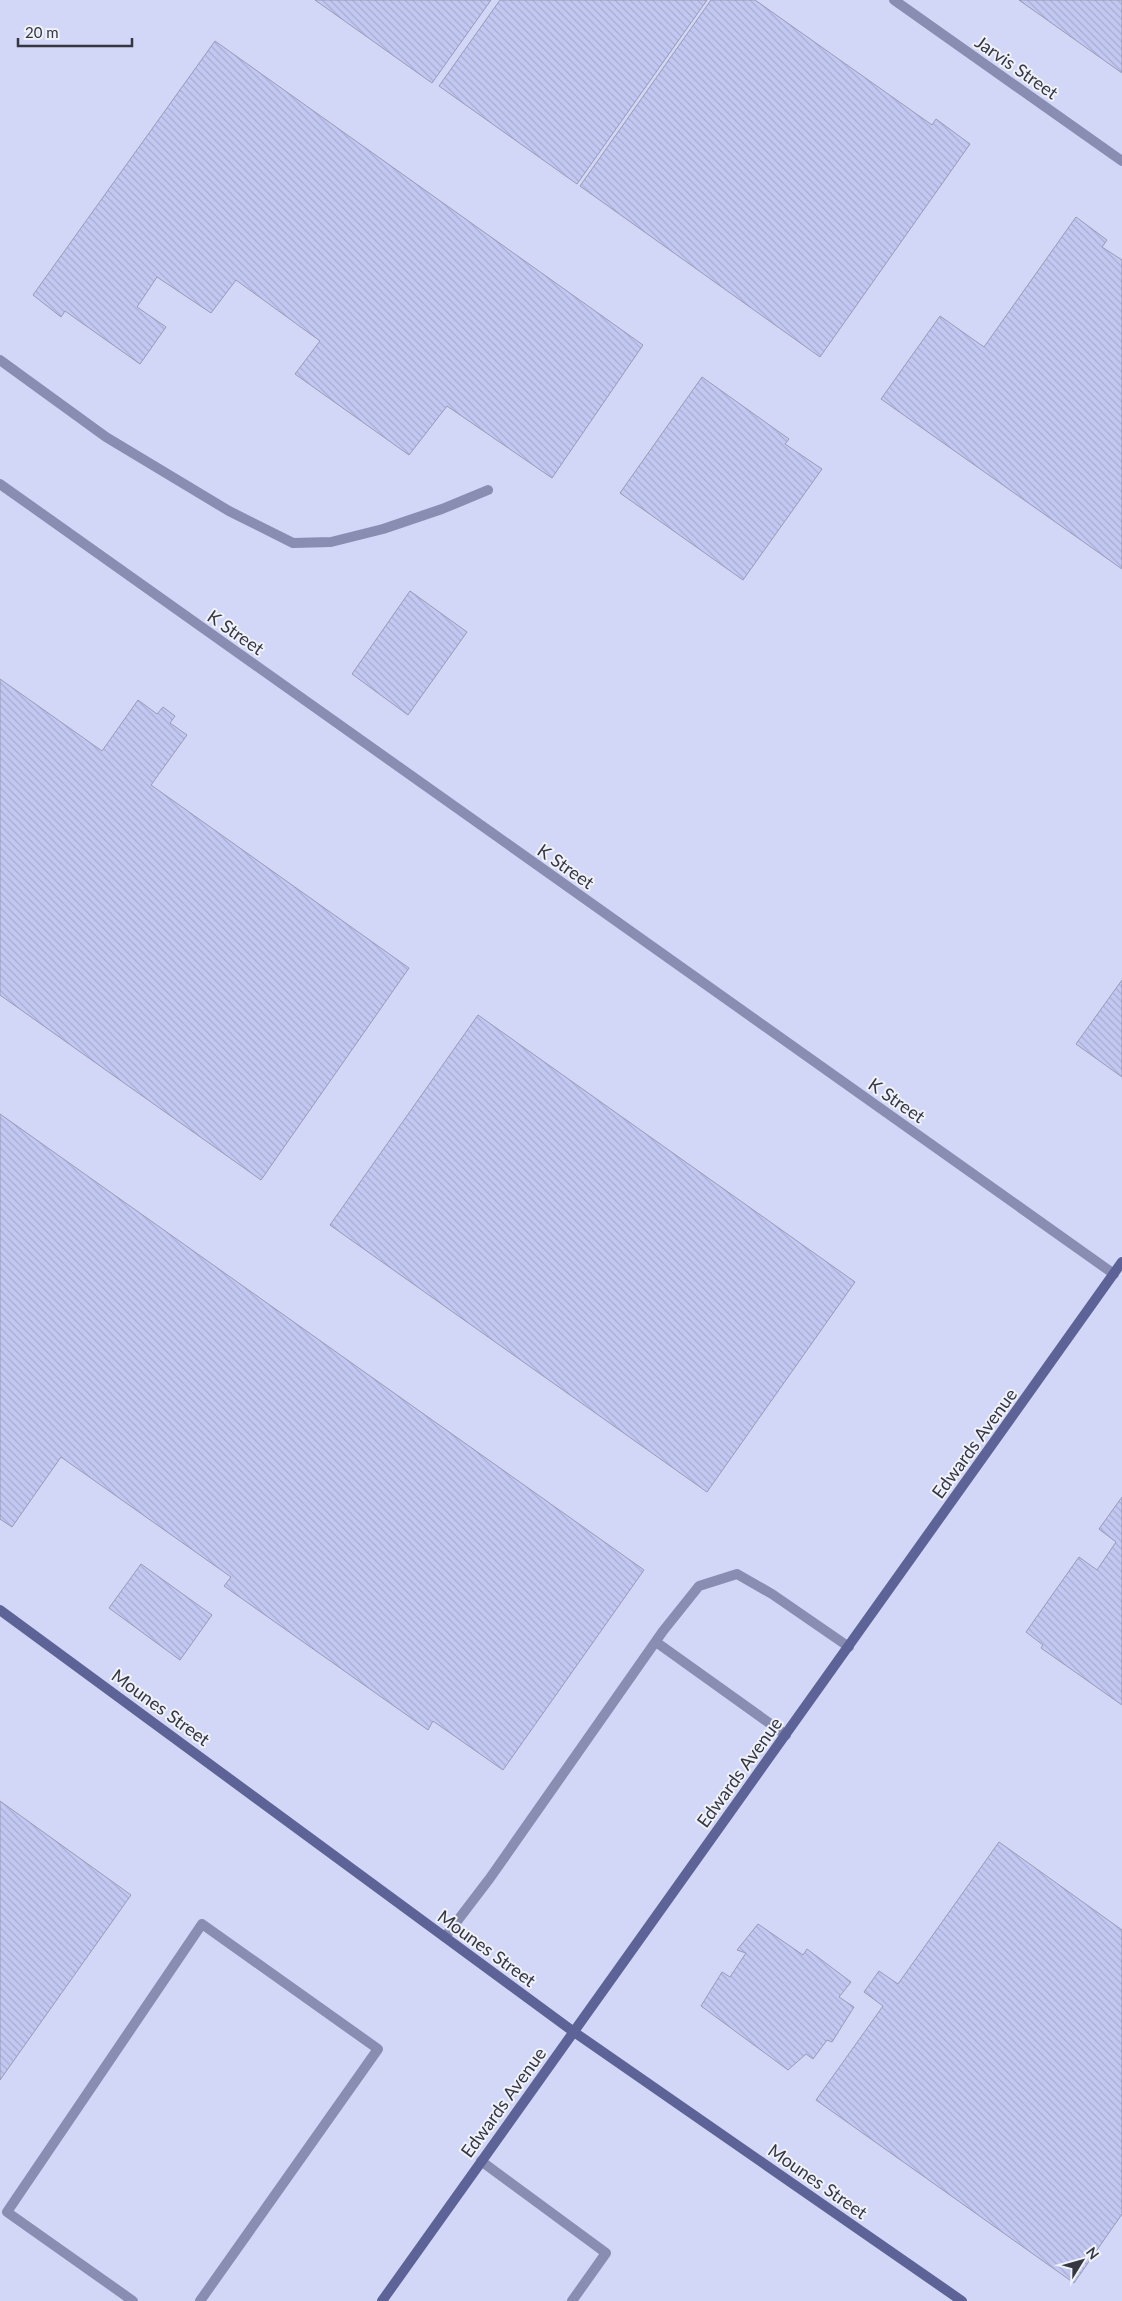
<svg xmlns="http://www.w3.org/2000/svg" width="1122" height="2301" viewBox="0 0 1122 2301" font-family="Lato,sans-serif">
<defs>
<pattern id="building-back-hatch" width="6" height="6" patternUnits="userSpaceOnUse" patternTransform="scale(1.25)"><rect width="6" height="6" fill="#c2c8f2"/><path d="M-1 5l2 2M0 0l6 6M5-1l2 2" fill="none" stroke="#a7acd1"/></pattern>
</defs>
<rect width="100%" height="100%" fill="#dfe3fc"/>
<!-- built -->
<path fill="#d2d7f7" d="M0,0H1122V2301H0Z"/>
<!-- building -->
<path fill="url(#building-back-hatch)" stroke="#989bb3" d="M315,0H491L432,83Z
M500,0H707L577,184L439,86Z
M711,0H755L932,125L936,119L970,144L820,357L580,186Z
M1019,0H1122V73Z
M215,41L643,345L552,478L447,406L409,455L295,374L320,341L236,280L211,313L157,277L137,307L166,327L140,364L65,311L61,317L33,295Z
M1076,217L1107,240L1102,247L1122,260V569L881,399L940,316L984,347Z
M702,377L789,439L785,444L822,469L743,580L620,493Z
M410,591L467,632L408,715L352,674Z
M0,679L102,751L138,700L157,714L163,707L175,716L170,723L187,735L151,785L409,968L261,1180L0,995Z
M1122,980V1077L1076,1044Z
M478,1015L855,1282L707,1492L330,1225Z
M0,1114L644,1570L503,1770L433,1721L428,1730L224,1586L231,1577L61,1457L12,1527L0,1519Z
M1122,1497V1705L1041,1648L1043,1645L1026,1632L1079,1557L1097,1570L1116,1542L1099,1529Z
M141,1564L212,1615L180,1660L109,1608Z
M0,1801L131,1895L0,2080Z
M999,1842L1122,1930V2214L1074,2283L816,2100L883,2006L864,1992L879,1971L898,1984Z
M758,1924L803,1955L807,1949L851,1982L839,1997L854,2007L832,2042L827,2040L813,2059L806,2054L788,2070L701,2006L722,1972L730,1977L746,1953L737,1950Z"/>
<g fill="none" stroke-linecap="round" stroke-linejoin="round">
<!-- lane -->
<path stroke="#888db1" stroke-width="10" d="M0,360L106,437L229,511L293,543L331,542L383,529L442,509L488,490
M656,1642L786,1735
M445,1937L490,1878L663,1631L699,1586L737,1574L772,1594L849,1647
M481,2161L606,2253L572,2301
M133,2301L7,2212L202,1924L378,2049L200,2301"/>
<!-- street -->
<path stroke="#888db1" stroke-width="10" d="M894,0L1122,161
M0,484L1114,1274"/>
<!-- secondary -->
<path stroke="#5d6396" stroke-width="10" d="M0,1610L574,2032L962,2301
M382,2301L1122,1262"/>
</g>
<g text-anchor="middle" dominant-baseline="central" stroke-width="4" stroke-linejoin="round" paint-order="stroke">
<!-- street labels -->
<g font-size="18" fill="#353640" stroke="#eff1fb">
<text transform="translate(1017 67) rotate(35)">Jarvis Street</text>
<text transform="translate(236 632) rotate(35)">K Street</text>
<text transform="translate(566 866) rotate(35)">K Street</text>
<text transform="translate(897 1100) rotate(35)">K Street</text>
<text transform="translate(974 1443) rotate(-54)">Edwards Avenue</text>
<text transform="translate(161 1707) rotate(36)">Mounes Street</text>
<text transform="translate(739 1772) rotate(-54)">Edwards Avenue</text>
<text transform="translate(487 1948) rotate(36)">Mounes Street</text>
<text transform="translate(503 2102) rotate(-54)">Edwards Avenue</text>
<text transform="translate(818 2181) rotate(35)">Mounes Street</text>
</g>
</g>
<!-- north arrow -->
<g transform="translate(1082 2261) rotate(53)" stroke="#eff1fb" stroke-width="4" paint-order="stroke">
<path d="M0-4L9 19L0 12L-9 19Z" fill="#353640"/>
<text y="-8" font-size="14" font-weight="bold" text-anchor="middle" fill="#353640">N</text>
</g>
<!-- scale -->
<path d="M18 38v8h114v-8" fill="none" stroke="#353640" stroke-width="2.5"/>
<text x="25" y="38" font-size="15" fill="#353640" stroke="#eff1fb" stroke-width="4" paint-order="stroke">20 m</text>
</svg>
